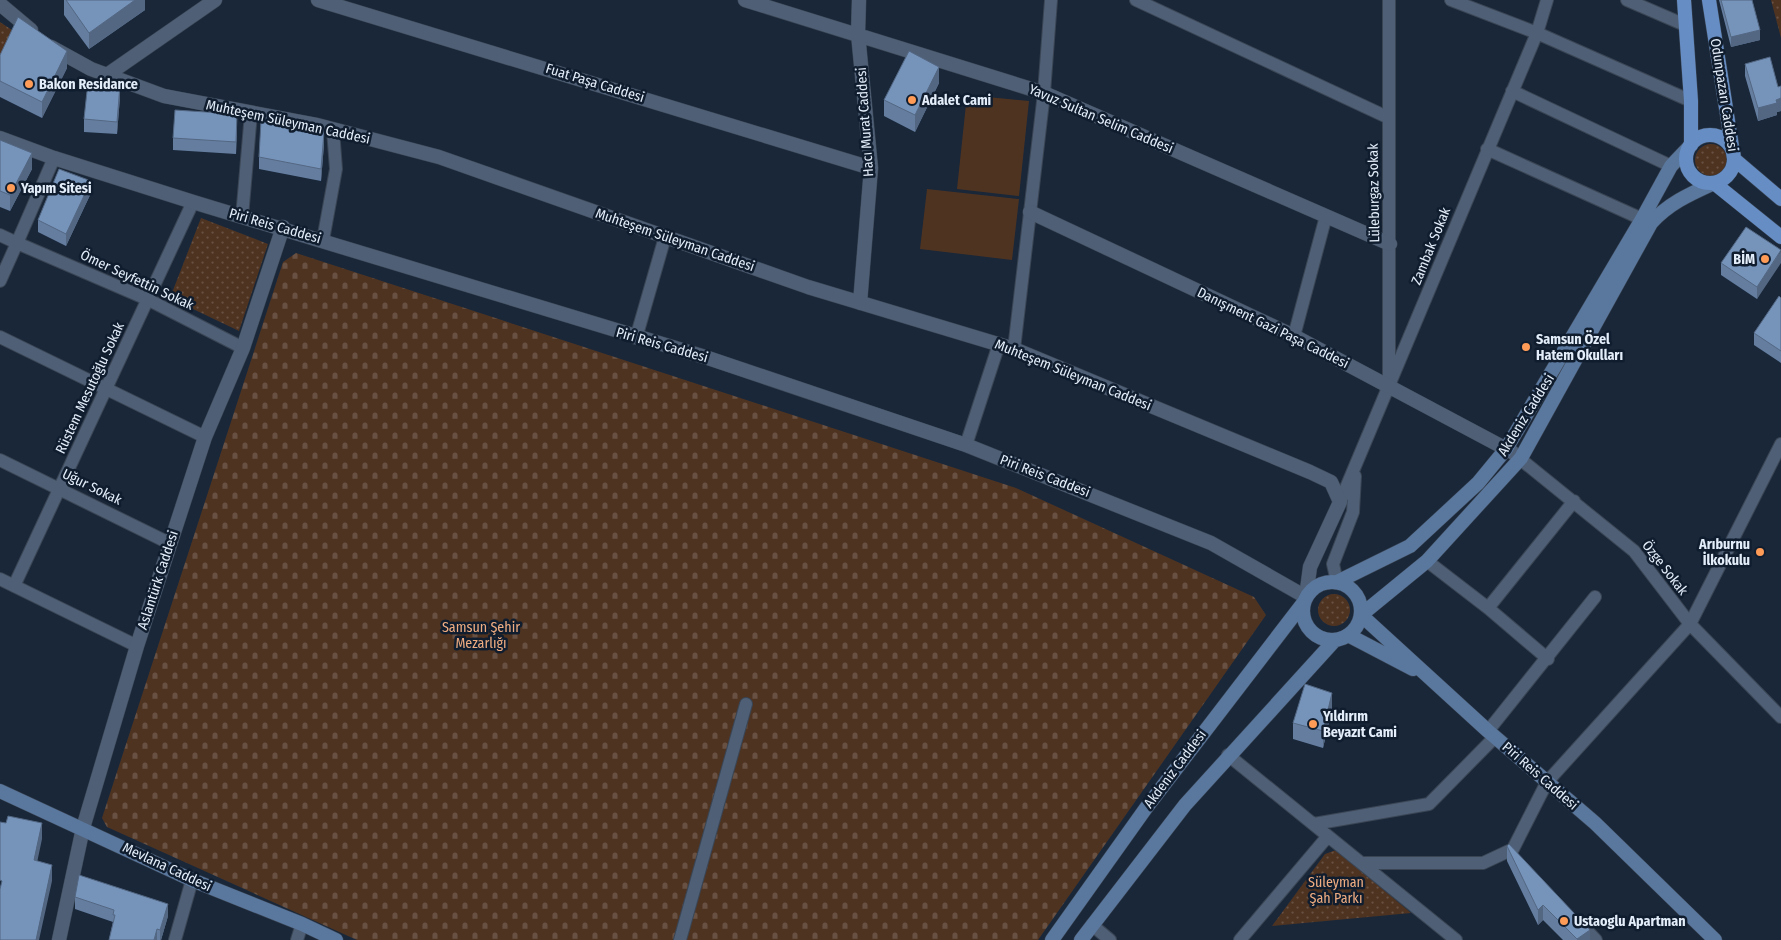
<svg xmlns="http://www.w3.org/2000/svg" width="1781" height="940" viewBox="0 0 1781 940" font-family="'Fira Sans Condensed',sans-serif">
<defs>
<pattern id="grass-dots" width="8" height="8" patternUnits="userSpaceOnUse" patternTransform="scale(1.25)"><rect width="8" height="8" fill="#4f3321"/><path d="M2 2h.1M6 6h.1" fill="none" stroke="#685142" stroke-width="1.8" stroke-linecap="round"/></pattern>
<pattern id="cemetery-stones" width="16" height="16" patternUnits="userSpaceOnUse" patternTransform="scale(1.25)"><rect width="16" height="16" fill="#4f3321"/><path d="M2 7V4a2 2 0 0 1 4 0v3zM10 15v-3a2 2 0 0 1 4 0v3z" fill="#685142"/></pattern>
</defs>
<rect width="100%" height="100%" fill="#192739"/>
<!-- grass -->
<path fill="url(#grass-dots)" d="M1771,0H1781V38Z
M0,22L18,34L0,67Z
M1695 160a16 16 0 1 1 32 0a16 16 0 1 1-32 0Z
M201,218L268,244L239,331L170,298Z
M1318 610a16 16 0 1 1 32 0a16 16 0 1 1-32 0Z
M1336,850L1411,913L1272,926L1325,854Z"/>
<!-- cemetery -->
<path fill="url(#cemetery-stones)" d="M296,253L1016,488L1254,597L1266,615L1038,940H357L107,827L102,818L283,262Z"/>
<!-- garden -->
<path fill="#4f3321" d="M967,95L1029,101L1019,196L957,189Z
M927,189L1019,199L1012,260L920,249Z"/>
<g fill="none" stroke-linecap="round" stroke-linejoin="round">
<defs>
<path id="minor" d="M1136,0L1387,117
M1389,0V377
M1451,0L1537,33L1691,101
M1627,0L1685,25
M1512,91L1671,166
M1487,149L1642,219
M242,217L251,113
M0,235L17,243L54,158
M323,240L336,169L333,130
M0,281L17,243L147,299L243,348
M1294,336L1326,216
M0,337L205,437
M636,338L665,237
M1014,349L1044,93L1051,0
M966,445L999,344
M1514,454L1634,551L1690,624L1781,717
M0,460L169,543
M1340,502L1537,33L1547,0
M1427,561L1488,608L1548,659
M0,579L137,646
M1337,582L1333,564L1353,512L1355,476
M14,586L193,202
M1488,608L1574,501
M1488,731L1595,597
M1228,755L1456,940
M1314,824L1429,804L1495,737
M1361,863H1483L1513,849L1547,782L1690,624L1781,444
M1579,922L1596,940
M1092,925L1110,940
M175,940L192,880
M297,940L302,924
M680,940L746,704
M1240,940L1328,836"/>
<path id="tertiary" d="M318,0L871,168
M745,0L1044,93L1390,244
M859,0L858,34L871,168L860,303
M0,4L31,30
M107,75L215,0
M0,138L54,158L193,202L705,357L966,445L1211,543L1306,597L1310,567L1340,502L1331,482L1310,472L1014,349L808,287L439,157L317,125L164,96L91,69L51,47
M1030,212L1294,336L1512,452
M59,940L83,828L137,646L205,437L243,348L283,227"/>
<path id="secondary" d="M1714,183C1690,194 1669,203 1651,223L1521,458L1427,561L1361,615L1488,731L1595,823L1715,940
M1303 611a29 29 0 1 1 58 0a29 29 0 1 1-58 0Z
M1337,582L1410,546L1478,483L1506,449L1642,219L1671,166L1691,145
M1348,635L1413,669
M0,791L192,880L302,924L336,940
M1052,940L1146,808L1304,602
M1081,940L1185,805L1335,640"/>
<path id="primary" d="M1684,0L1691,101V145
M1709,0L1734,159L1781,199
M1686 159a24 24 0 1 1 48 0a24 24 0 1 1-48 0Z
M1714,183L1781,237"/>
</defs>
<!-- minor casing -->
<use href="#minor" stroke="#3a4554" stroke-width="14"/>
<!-- tertiary casing -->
<use href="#tertiary" stroke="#3a4554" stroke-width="15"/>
<!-- secondary casing -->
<use href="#secondary" stroke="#3a4554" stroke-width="15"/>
<!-- primary casing -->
<use href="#primary" stroke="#3a4554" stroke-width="15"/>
<!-- minor -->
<use href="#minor" stroke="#4f5f75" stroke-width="12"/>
<!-- tertiary -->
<use href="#tertiary" stroke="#4f5f75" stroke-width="14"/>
<!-- secondary -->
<use href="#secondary" stroke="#5a779d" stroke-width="14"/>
<!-- primary -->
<use href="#primary" stroke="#668ec5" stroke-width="14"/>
</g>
<!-- wall -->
<path fill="#657ea0" d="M64,0H145V10L89,49L64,15Z
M1719,0H1752L1760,40L1731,47Z
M0,55L67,68L42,118L0,97Z
M1745,64L1778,87L1781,86V111L1777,112V115L1758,121L1745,76Z
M939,83L915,132L884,116V100Z
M120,97L117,134L84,132V119Z
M237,126L236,154L173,150V138Z
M0,140L32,169L10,211L0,207Z
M324,144L321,181L259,169V157Z
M91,193L66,246L38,232V220Z
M1781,250L1757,299L1721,275V263Z
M1781,298V363L1754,345V333Z
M1332,709L1323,748L1293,739V723Z
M1507,846L1590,940H1563L1543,920L1538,925L1507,861Z
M75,897L168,916L161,940H109L113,922L75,909Z"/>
<!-- shaded-wall -->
<path fill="#536782" d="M135,0H145V10L89,49V33Z
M1760,30V40L1731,47V37Z
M67,51V68L42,118V102Z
M939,67V83L915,132V115Z
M120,85V97L117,134V122Z
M1781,98V111L1777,112V115L1758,121V108L1776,100Z
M237,114V126L236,154V142Z
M324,132V144L321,181V169Z
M32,153V169L10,211V195Z
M91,181V193L66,246V234Z
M1781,251V263L1757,299V287Z
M1332,693V709L1323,748V731Z
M42,823V839L34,877V860Z
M52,865V881L39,940H36Z
M168,904V916L161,940H160V930Z
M1543,905V920L1538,925V910Z
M157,929V940H154Z
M1590,930V940H1577V939Z"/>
<!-- building -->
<path fill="#7693ba" stroke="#536782" d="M66,0H135L89,33Z
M1721,0H1752L1760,30L1731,37Z
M18,17L67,51L42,102L0,81V55Z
M909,51L939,67L915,115L884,100Z
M1770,57L1778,87L1781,86V98L1776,100L1777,103L1758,108L1745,64Z
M88,82L120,85L117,122L84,119Z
M175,110L237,114L236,142L173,138Z
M261,120L324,132L321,169L259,157Z
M0,140L32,153L10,195L0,191Z
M59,169L91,181L66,234L38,220Z
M1746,227L1781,250L1757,287L1721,263Z
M1779,296L1781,298V351L1754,333Z
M1305,684L1332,693L1323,731L1293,723Z
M8,816L42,823L34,860L52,865L36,940H0V889L2,881L0,880V822L6,823Z
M1509,844L1590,930L1577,939L1543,905L1538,910L1507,846Z
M79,875L168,904L160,930L157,929L154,940H109L115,915H113L114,910L75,897Z"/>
<!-- markers -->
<g fill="#fe9c57" stroke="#101d2f" stroke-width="2">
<circle cx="29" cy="84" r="5"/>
<circle cx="912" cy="100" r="5"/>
<circle cx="11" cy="188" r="5"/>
<circle cx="1765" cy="259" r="5"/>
<circle cx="1526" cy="347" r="5"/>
<circle cx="1760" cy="552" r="5"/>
<circle cx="1313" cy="724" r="5"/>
<circle cx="1564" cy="921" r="5"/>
</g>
<g text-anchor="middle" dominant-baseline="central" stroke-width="5" stroke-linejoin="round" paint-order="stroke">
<!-- street labels -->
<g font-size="14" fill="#e4eefa" stroke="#101d2f">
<text transform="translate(595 83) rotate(17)">Fuat Paşa Caddesi</text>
<text transform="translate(1724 95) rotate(81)">Odunpazarı Caddesi</text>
<text transform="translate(1101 119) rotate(23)">Yavuz Sultan Selim Caddesi</text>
<text transform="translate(288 122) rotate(12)">Muhteşem Süleyman Caddesi</text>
<text transform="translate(865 122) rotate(-94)">Hacı Murat Caddesi</text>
<text transform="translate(1374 193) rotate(-91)">Lüleburgaz Sokak</text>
<text transform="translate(275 226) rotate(16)">Piri Reis Caddesi</text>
<text transform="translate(675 240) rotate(19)">Muhteşem Süleyman Caddesi</text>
<text transform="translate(1431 246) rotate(-68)">Zambak Sokak</text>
<text transform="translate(137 280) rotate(25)">Ömer Seyfettin Sokak</text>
<text transform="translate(1273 328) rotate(26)">Danışment Gazi Paşa Caddesi</text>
<text transform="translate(662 345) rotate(16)">Piri Reis Caddesi</text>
<text transform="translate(1073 375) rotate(22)">Muhteşem Süleyman Caddesi</text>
<text transform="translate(90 388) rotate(-65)">Rüstem Mesutoğlu Sokak</text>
<text transform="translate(1526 415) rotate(-58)">Akdeniz Caddesi</text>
<text transform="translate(1045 476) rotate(21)">Piri Reis Caddesi</text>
<text transform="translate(92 487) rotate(26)">Uğur Sokak</text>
<text transform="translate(1665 568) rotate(52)">Özge Sokak</text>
<text transform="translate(158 580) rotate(-72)">Aslantürk Caddesi</text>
<text transform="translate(1175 769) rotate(-53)">Akdeniz Caddesi</text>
<text transform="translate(1540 776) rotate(41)">Piri Reis Caddesi</text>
<text transform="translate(167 867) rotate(25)">Mevlana Caddesi</text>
</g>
<!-- poi labels -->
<g font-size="14" font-weight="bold" fill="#e4eefa" stroke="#101d2f" text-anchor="start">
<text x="39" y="84">Bakon Residance</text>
<text x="922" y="100">Adalet Cami</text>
<text x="21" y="188">Yapım Sitesi</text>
<text x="1755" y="259" text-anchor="end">BİM</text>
<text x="1536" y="339">Samsun Özel<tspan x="1536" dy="16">Hatem Okulları</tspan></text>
<text x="1750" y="544" text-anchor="end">Arıburnu<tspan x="1750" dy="16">İlkokulu</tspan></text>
<text x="1323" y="716">Yıldırım<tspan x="1323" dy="16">Beyazıt Cami</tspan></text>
<text x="1574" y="921">Ustaoglu Apartman</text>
</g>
<!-- park labels -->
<g font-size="14" fill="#f0ad81" stroke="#101d2f">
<text x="481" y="627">Samsun Şehir<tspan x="481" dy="16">Mezarlığı</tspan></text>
<text x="1336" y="882">Süleyman<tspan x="1336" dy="16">Şah Parkı</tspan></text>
</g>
</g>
</svg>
